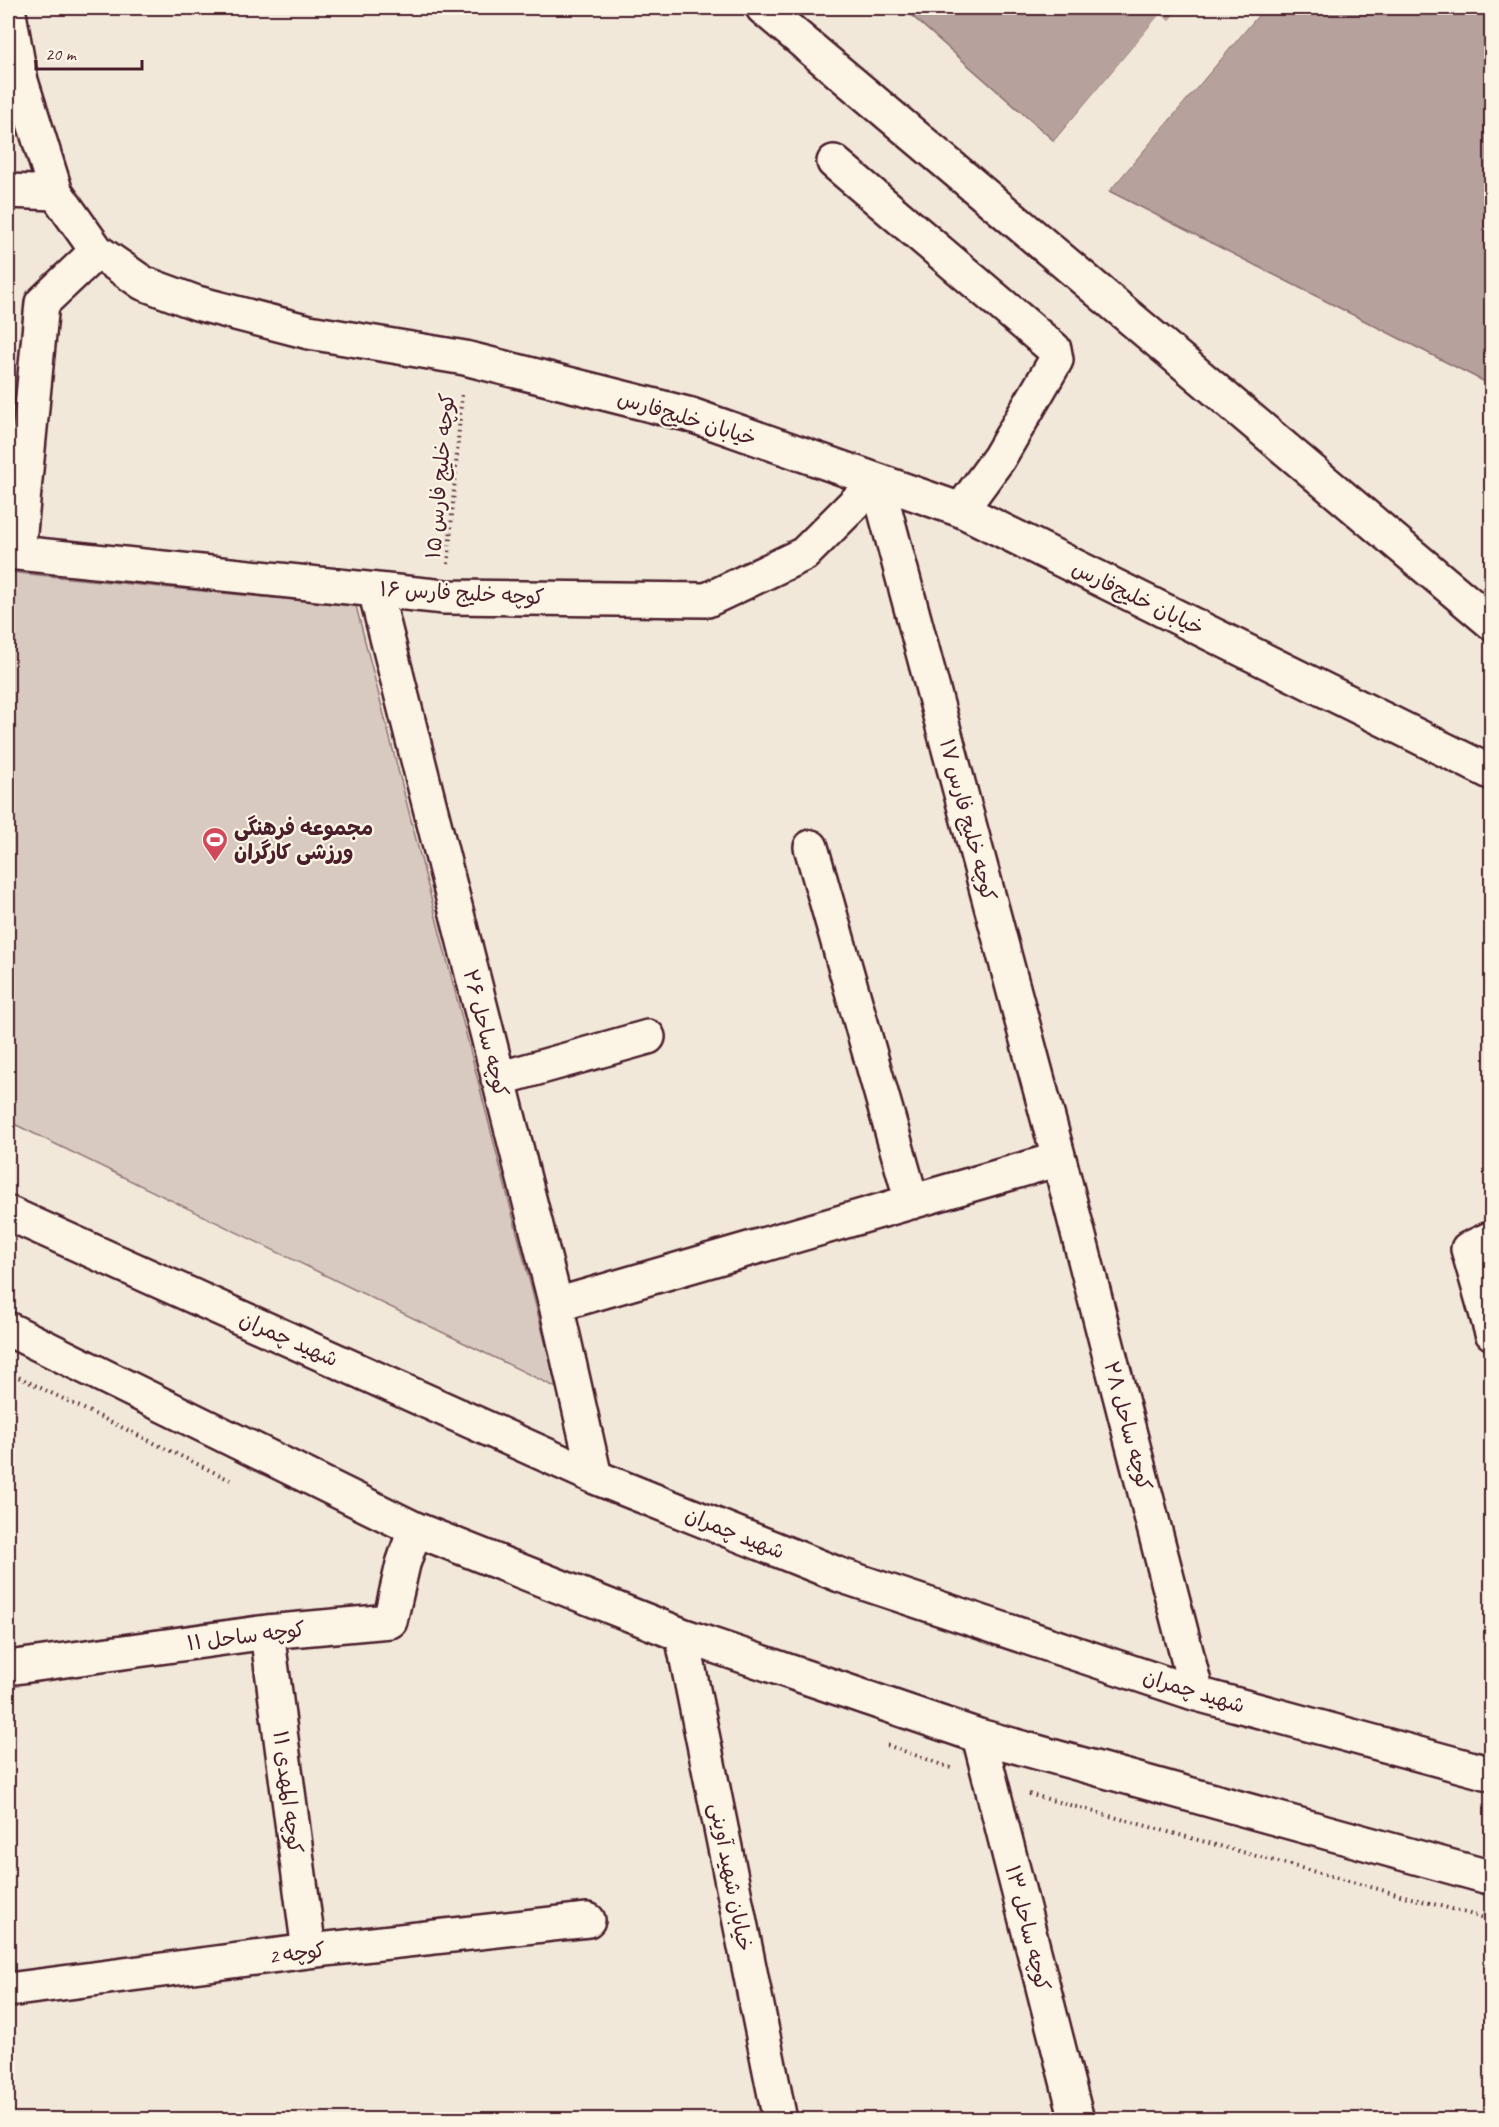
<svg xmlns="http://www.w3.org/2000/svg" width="1499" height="2127" viewBox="0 0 1499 2127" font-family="Caveat,'Playpen Sans Arabic',sans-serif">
<rect width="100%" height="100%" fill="#f1e8da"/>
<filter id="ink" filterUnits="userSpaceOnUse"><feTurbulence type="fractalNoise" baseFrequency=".0167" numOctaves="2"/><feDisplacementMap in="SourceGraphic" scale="12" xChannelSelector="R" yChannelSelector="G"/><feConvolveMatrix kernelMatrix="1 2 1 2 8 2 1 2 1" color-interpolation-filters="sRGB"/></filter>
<g filter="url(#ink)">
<!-- green -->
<path fill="#d8cac0" stroke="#917476" stroke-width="1.5" d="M8,572L356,606L557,1388L8,1121Z"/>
<!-- water -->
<path fill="#b6a19c" stroke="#8b6d6f" stroke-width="1.5" d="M903,8H1179L1169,21L1160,15L1054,141Z
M1264,8H1491V385L1109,191Z"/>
<!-- pier -->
<path fill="#f1e8da" d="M1179,8H1182L1170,23L1160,18L1056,142L1054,141L1160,14L1169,20Z
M1260,8H1264L1109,191L1107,189Z"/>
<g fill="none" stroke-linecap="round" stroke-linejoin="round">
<defs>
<path id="minor" d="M834,162L1054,349L1056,360L999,458L961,510
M8,191L56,193
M877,481L1059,1159L1197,1694
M8,552L445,597L707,600L804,554L877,481
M18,553L42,303L97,251
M375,590L556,1305L595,1477
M811,847L912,1202
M498,1079L648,1037
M8,1213L595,1477L840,1575L1197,1694L1492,1774
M1492,1238L1468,1249L1492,1333
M556,1305L1059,1159
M8,1329L415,1529L682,1635L979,1736L1492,1878
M267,1632L309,1951
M682,1635L780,2120
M8,1668L267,1632L390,1621L403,1564L415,1529
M979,1736L1077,2120
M8,1990L309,1951L588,1920"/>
<path id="major" d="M8,8L21,81L56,193L97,251L143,283L197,303L309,332L465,358L691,415L961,510L1492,773
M763,8L1492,623"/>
</defs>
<!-- minor casing -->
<use href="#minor" stroke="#4a1f2b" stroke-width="38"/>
<!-- major casing -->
<use href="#major" stroke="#4a1f2b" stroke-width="38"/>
<!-- path -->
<path stroke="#4a1f2b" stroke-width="4" stroke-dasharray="1.5 4.5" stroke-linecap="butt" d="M448,564L462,392
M8,1372L230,1480
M887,1745L951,1768
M1029,1794L1492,1920"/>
<!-- minor -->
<use href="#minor" stroke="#fcf5e5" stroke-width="33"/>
<!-- major -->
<use href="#major" stroke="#fcf5e5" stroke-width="33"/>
</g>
</g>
<!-- icons -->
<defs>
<symbol id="stadium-pin" viewBox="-11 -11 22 30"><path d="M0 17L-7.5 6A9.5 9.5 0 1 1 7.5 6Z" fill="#d1495b" stroke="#fcf5e5"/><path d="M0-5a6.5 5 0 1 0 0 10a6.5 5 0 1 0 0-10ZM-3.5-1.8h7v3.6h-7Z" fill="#fff"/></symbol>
</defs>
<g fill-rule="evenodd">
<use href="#stadium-pin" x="200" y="825" width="30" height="40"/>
</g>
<g text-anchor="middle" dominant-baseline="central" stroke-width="4.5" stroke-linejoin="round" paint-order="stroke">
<!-- street labels -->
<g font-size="21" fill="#4a1f2b" stroke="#fcf5e5">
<text transform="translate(687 418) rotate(17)">خیابان خلیج‌فارس</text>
<text transform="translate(440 476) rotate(-85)">کوچه خلیج فارس ۱۵</text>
<text transform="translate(462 593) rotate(3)">کوچه خلیج فارس ۱۶</text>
<text transform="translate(1138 598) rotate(26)">خیابان خلیج‌فارس</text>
<text transform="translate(968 820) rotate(75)">کوچه خلیج فارس ۱۷</text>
<text transform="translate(486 1033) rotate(76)">کوچه ساحل ۲۶</text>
<text transform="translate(289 1339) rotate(24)">شهید چمران</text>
<text transform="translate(1128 1426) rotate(75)">کوچه ساحل ۲۸</text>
<text transform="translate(735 1533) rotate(22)">شهید چمران</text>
<text transform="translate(246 1636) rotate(-7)">کوچه ساحل ۱۱</text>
<text transform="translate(1194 1691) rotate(17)">شهید چمران</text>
<text transform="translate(288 1792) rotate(83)">کوچه المهدی ۱۱</text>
<text transform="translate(731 1877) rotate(79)">خیابان شهید آوینی</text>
<text transform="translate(1028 1928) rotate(76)">کوچه ساحل ۱۳</text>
<text transform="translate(297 1953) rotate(-7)">کوچه 2</text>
</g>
<!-- poi labels -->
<g font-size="21" font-weight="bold" fill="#4a1f2b" stroke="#fcf5e5" text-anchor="start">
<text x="234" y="828">مجموعه فرهنگی<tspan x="234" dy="24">ورزشی کارگران</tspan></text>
</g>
</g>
<!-- margin -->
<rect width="1499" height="2127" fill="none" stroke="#fcf5e5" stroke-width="30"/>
<rect x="15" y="15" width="1469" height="2097" fill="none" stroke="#4a1f2b" stroke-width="2" filter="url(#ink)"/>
<!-- scale -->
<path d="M36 60v9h106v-9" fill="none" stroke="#4a1f2b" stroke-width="3"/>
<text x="45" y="60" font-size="18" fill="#4a1f2b" stroke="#fcf5e5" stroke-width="4.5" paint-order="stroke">20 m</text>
</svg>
